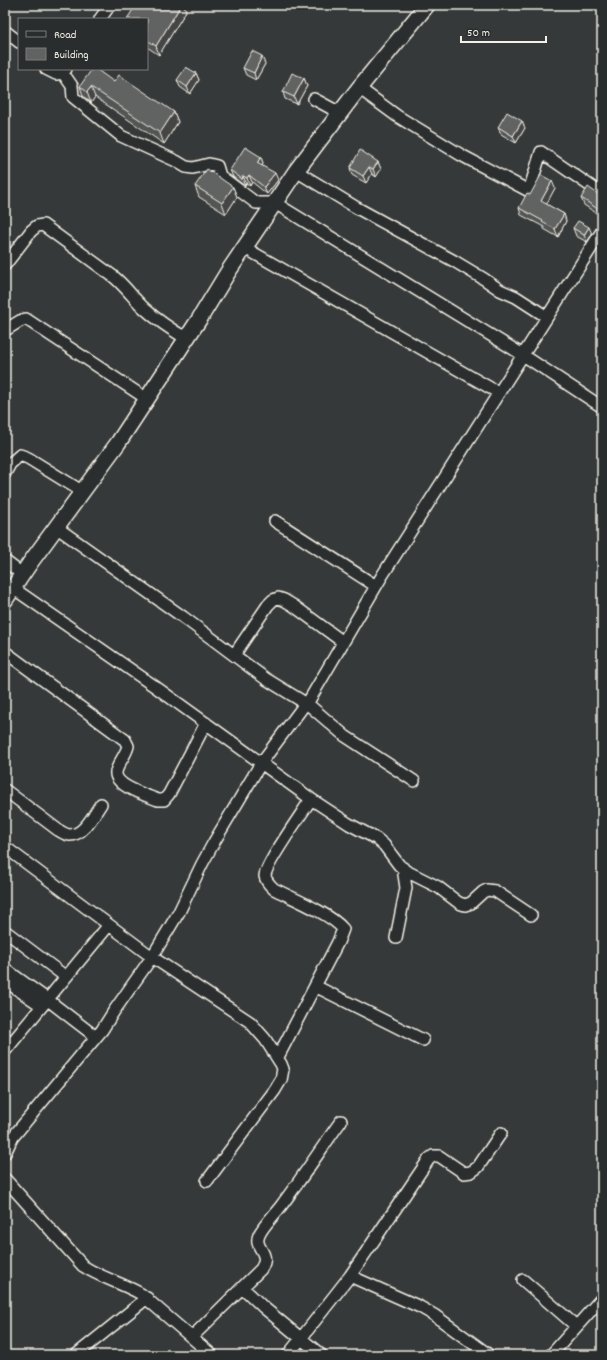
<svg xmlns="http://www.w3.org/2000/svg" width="607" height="1360" viewBox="0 0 607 1360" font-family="Dekko,sans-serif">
<rect width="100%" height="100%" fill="#363939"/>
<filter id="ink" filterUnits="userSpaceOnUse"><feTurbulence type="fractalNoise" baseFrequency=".025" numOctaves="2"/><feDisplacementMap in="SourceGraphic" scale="8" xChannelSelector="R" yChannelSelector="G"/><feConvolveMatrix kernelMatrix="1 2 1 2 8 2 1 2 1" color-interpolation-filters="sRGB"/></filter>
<g filter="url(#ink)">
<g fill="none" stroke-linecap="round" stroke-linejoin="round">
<defs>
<path id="street" d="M100,19L110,5
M5,31L19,42
M46,69L56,74L63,73L66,69
M63,73L72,86L73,97L121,136L176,161L186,167L193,168L209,164L217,166L220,176L256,203H275L523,355L602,407
M359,88L397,116L461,155L529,191L541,152L602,194
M314,99L340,113
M296,171L357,208L454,261L484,279L500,290L516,297L547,317
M245,248L499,393
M5,265L31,231L37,226L43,225L114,277C126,287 134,299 145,309C158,321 172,330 187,339
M5,329H7L20,321L26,319L147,399
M5,473L10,464L20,455L28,458L83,492
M275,521L376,586
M56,527L183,617L266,679L310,706L345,736L414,781
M5,561L22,574
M13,588L157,688L311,799L349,824L377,839L384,845L399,865L406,871L438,887L459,903L465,905L471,903L483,892L487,890L495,891L531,915
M5,652L125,740L128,746C126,755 118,763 116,772C114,786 148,796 158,800H164L169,794L206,723
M234,655L268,605L273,600L278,598L284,600L294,606L343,642
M307,704L382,576L602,231
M5,790L58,830C62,832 65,835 70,835C84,835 94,814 101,804
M5,847L152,957L250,1022L265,1039L281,1064L283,1069L281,1080L275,1090L207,1181
M5,931L66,977
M396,938L406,888L403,868
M5,969L48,1000L96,1037
M5,981L42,1006
M315,986L423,1040
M5,1051L109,925
M278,1057L338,942L343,929C331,914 292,898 274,889C270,885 266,882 265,876C265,865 303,812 311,799
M5,1153L12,1138L102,1030L114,1011L152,957L179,912L202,864L214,842L261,763L302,708L303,702
M5,1179L83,1266C101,1278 122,1283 141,1294L212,1355
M350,1276L420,1307L434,1315L489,1355
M523,1280L576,1326
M243,1288L263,1307L321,1355
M192,1337L261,1269C272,1252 253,1249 259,1235C263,1226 275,1214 281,1206C302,1178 321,1149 341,1121
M76,1355L147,1298
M288,1355L350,1276L429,1159L433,1156H439L464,1173L471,1172L478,1167L501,1133
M551,1355L602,1298"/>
<path id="secondary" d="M5,600L30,563L118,443L200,318L228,272L296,171L359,88L427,5"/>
</defs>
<!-- street casing -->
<use href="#street" stroke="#f4f1e8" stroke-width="14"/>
<!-- secondary casing -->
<use href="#secondary" stroke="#f4f1e8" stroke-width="18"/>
<!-- street -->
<use href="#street" stroke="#2a2d2e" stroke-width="11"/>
<!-- secondary -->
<use href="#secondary" stroke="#2a2d2e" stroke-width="15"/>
</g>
<!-- wall -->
<path fill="#535554" stroke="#f4f1e8" d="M136,5H184L186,11L159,55L147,47V19Z
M265,64L256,80L246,75L243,68Z
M196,73L199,80L190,94L180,87L177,80Z
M304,78L307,86L297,104L285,99L283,92Z
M114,82L174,112L178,122L164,144L95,97L91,103L83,96L80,86Z
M498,127L525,128L516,143L501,134Z
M261,157L263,164L262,166L278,180L267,194L252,182L250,186L246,183L245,186L233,177L230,170Z
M378,162L381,169L376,177L372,174L366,183L352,175L350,168Z
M195,186L233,187L237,197L226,214L199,197Z
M555,188L546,204L564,214L566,221L558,237L544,229V227L521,215L519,208L530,195Z
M602,193V217L584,205L581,198Z
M573,228L592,234L587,242L576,236Z"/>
<!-- shaded-wall -->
<path fill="#444545" stroke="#f4f1e8" d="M181,5H184L186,11L159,55L156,46Z
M262,56L265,64L256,80L254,73Z
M196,73L199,80L190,94L187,87Z
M304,78L307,86L297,104L294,97Z
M91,87L95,97L91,103L87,92Z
M174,112L178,122L164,144L160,133Z
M522,121L525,128L516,143L513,136Z
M261,157L263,164L260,170L257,163Z
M378,162L381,169L376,177L373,169Z
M369,167L372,174L366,183L363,176Z
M275,173L278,180L267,194L264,187Z
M249,175L252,182L250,186L247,178Z
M243,176L246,183L245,186L242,179Z
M552,181L555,188L544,209L541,201Z
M233,187L237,197L226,214L222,203Z
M564,214L566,221L558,237L555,229Z
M589,227L592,234L587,242L584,235Z"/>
<!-- building -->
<path fill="#616362" stroke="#f4f1e8" d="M136,5H181L156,46L147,40V19H127Z
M252,51L262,56L254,73L243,68Z
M186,67L196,73L187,87L177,80Z
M92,69H96L114,82L119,75L174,112L160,133L91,87L87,92L80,86Z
M292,73L304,78L294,97L283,92Z
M507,112L522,121L513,136L498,127Z
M245,147L261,157L257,163L275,173L264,187L249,175L247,178L243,176L242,179L230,170Z
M360,150L378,162L373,169L369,167L363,176L350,168Z
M207,169L233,187L222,203L195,186Z
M541,175L552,181L541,201L564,214L555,229L542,222L543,221L519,208L527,193L530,195Z
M588,187L598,194L602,193V208L601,211L581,198Z
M578,221L589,227L584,235L573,228Z"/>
</g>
<!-- margin -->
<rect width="607" height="1360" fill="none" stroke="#2a2d2e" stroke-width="20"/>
<rect x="10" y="10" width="587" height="1340" fill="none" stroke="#f4f1e8" stroke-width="1.5" filter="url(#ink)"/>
<!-- legend -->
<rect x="18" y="18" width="130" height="52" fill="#2a2d2e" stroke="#7b7b78"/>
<rect x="26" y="31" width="20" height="6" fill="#2a2d2e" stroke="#7b7b78"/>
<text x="54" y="38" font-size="12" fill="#f4f1e8">Road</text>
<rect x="26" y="48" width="20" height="12" fill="#616362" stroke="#7b7b78"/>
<text x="54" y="58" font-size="12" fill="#f4f1e8">Building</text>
<!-- scale -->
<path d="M461 36v6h85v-6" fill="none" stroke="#f4f1e8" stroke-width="2"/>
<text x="467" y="36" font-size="12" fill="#f4f1e8" stroke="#2a2d2e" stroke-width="3" paint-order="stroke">50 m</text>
</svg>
